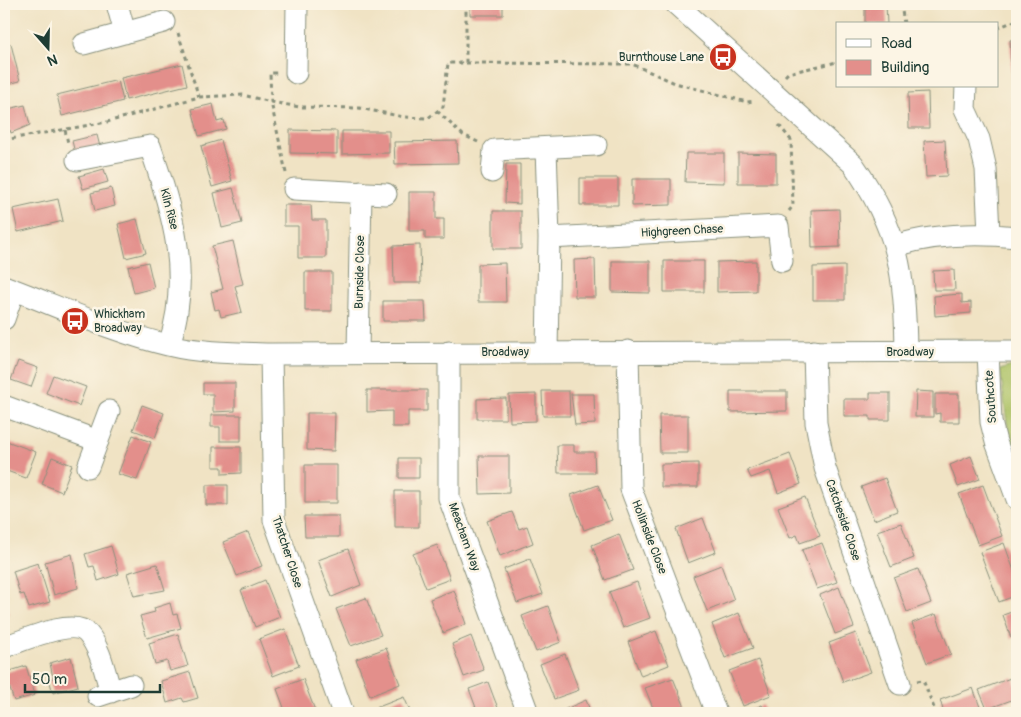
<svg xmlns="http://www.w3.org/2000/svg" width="1021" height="717" viewBox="0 0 1021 717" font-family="Pangolin,sans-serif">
<rect width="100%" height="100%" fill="#fcf5e5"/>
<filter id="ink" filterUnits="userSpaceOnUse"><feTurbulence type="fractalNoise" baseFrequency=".02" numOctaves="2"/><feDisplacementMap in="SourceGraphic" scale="10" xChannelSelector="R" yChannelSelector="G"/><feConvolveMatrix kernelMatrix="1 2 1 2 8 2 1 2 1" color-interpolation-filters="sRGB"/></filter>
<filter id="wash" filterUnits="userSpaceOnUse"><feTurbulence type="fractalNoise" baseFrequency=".0096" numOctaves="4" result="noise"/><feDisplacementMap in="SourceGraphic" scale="20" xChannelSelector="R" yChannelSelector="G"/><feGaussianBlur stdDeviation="1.12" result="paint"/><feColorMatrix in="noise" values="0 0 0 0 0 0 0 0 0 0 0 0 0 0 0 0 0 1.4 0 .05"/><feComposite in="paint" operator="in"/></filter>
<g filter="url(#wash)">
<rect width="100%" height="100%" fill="#f0e3c4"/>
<!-- green -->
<path fill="#adc266" stroke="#66804d" d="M1017,364V462L1009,439L1000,370Z"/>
<g id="blocks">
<!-- building -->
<path fill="#e38f8b" d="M470,4H503V15H470Z
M865,4H886L887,24H865Z
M1017,39V110H1013L1010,40Z
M11,44L20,81L4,85V45Z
M182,64L187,85L126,100L121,78Z
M118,80L123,101L62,116L57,95Z
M928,92L929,128H909L908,93Z
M213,104L217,122L224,120L226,129L199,136L192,109Z
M25,105L30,125L11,133L10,130L4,131V110Z
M1014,122H1017V158H1015Z
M290,130L337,131V154L290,153Z
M342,131H389V153L342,154Z
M97,135L100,147L75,153L72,141Z
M221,140L232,181L212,187L201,146Z
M945,140L947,176L926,177L924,141Z
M457,141L458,163L395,164L394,142Z
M686,153H724V183L685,182Z
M738,153L776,154V183H738Z
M506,164H520V204L505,203Z
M104,169L108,182L83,189L79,176Z
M580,178H618V205H580Z
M632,179H671V205L632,206Z
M111,188L115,206L95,211L91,193Z
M233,188L242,223L222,228L214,193Z
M409,192H436V219H444V239H425V231H409Z
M58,199L63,221L18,232L13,209Z
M284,205H311L312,220H326V258H298V226H284Z
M839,209L840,247L812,248L811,210Z
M493,211H521V249H493Z
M137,219L146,253L126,258L118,224Z
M233,241L243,284L235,286L242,312L221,317L219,309L215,310L211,292L223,289L212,246Z
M420,245L421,283H394L393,246Z
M595,259L596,297H575L574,260Z
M612,261H650V293L612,292Z
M664,261H704V292H664Z
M756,261V291L717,292V262Z
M148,262L154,288L134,293L128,267Z
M505,263L506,302H478V264Z
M845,266V300H813V267Z
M954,270L955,290H934L933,271Z
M305,272H332V311H305Z
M962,294V303L971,302V313L935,316L934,296Z
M383,301H425L426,321H383Z
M18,361L38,368L31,387L11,380Z
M53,375L86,387L79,406L46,393Z
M203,383H235V411L213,412V394H203Z
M367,390H427V411H408V427H392V411L367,412Z
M542,391H569L570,416H543Z
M730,391H787V411L730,412Z
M916,391L933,392V417H915Z
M870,393H890V420H870V416H844V399H870Z
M536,394V421L510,422L509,395Z
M571,394H594L595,424L575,425Z
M935,394H959V422H940V413L935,414Z
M506,398V419H477V399Z
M142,405L164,413L155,438L133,430Z
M307,413H335L334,451L307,450Z
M211,415H241V441H220V427H211Z
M659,415H688V453H660Z
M133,435L151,442L137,480L118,474Z
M4,440L36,452L26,478L4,470Z
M557,445H574V452H594L595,473H558Z
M213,447H241V473L222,474V467H213Z
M790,454L801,484L778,493L770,471L751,478L747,470Z
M479,456H509V493L480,494Z
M971,456L980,479L958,487L950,465Z
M52,457L72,465L62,492L42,484Z
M399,458H419V478H399Z
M698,463V487H661V464Z
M305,465H337V503H305Z
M885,478L897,511L874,520L861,487Z
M206,485H228V505H206Z
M598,485L612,520L584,530L571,495Z
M983,485L1002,536L978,545L959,494Z
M395,491H419V527H395Z
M805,497L820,536L800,543L797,535L790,538L778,507Z
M512,512L519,529L527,526L533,543L500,556L487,521Z
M304,516H339V537H305Z
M703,518L716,552L688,563L676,529Z
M901,523L914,558L891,567L877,531Z
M248,532L262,566L237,576L223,542Z
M619,534L633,570L605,580L592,545Z
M822,543L837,582L817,589L802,550Z
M1004,543L1017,579V595L999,602L980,552Z
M437,545L450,579L426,588L413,554Z
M111,546L119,574L98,581L94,566L89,567L85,554Z
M348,549L361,585L332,597L318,560Z
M72,554L78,588L54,595L45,562Z
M530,559L543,594L517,603L504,569Z
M38,563L50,602L29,608L24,594L20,595L13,571Z
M157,564L165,590L134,596L127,573Z
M721,565L734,600L707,611L693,576Z
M918,569L931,603L907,612L894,578Z
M265,580L280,617L255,627L241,590Z
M637,582L650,618L623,628L609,592Z
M839,587L854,627L835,634L820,595Z
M454,590L466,624L443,633L430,599Z
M366,598L381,635L351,646L336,609Z
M4,599L9,614L4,615Z
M170,603L173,615L177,614L181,628L147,638L140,616L155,612L154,608Z
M548,606L561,642L536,652L522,616Z
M1017,610V636L1011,638L1003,615Z
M739,613L753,648L725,658L712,624Z
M936,614L951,654L927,663L912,623Z
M285,629L299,666L273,676L259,639Z
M656,631L669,665L641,676L628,642Z
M856,633L871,672L843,682L829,643Z
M178,634L188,666L170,671L167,661L155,664L149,643Z
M471,636L484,670L464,677L452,644Z
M386,648L400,684L370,696L356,659Z
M565,654L579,690L554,699L540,664Z
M71,657L78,686L53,693L49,679L53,678L50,663Z
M758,660L771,695L743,706L729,671Z
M26,666L35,695L14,701L9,686L5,687L4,673Z
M190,672L198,698L184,702L182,698L167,703L161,681Z
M1013,677L1017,689V698L987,709L979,690Z
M673,678L687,712L655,713L645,688Z
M303,679L316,713H286L277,689Z
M488,682L494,698L500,713H478L469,689Z
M973,688L980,707L964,713H944L940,700Z
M404,697L411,713H374L373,709Z
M586,700L591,713H563L561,711Z
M762,705L765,713H749L748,711Z"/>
</g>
</g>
<g filter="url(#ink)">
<use href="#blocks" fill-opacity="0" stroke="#88907c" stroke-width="1"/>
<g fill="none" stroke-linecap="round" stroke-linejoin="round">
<defs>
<path id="minor" d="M117,4L125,33
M676,4L853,164C899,230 905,273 906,352
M84,44L164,22
M296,73L297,4
M966,86L965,109L979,139L986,169L989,234
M546,148L549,238L547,352
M77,160L150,146C173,213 192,276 169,345
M492,172L494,150L596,145
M294,189L386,194
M549,238L778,226L782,261
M895,246C934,234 977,233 1017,237
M4,286C58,306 112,332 168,345C201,353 237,353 271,354L1017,351
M4,319L14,290
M628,351L631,489L716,713
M814,351L816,423L825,468L900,684
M988,351L991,422L996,442L1017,499
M449,352V498L528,713
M358,353L361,192
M271,354L274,520L343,713
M4,406L98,441
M88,467L109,411
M4,647C22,641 74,617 88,634C101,649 105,674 111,692
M98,696L131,685"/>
</defs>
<!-- minor casing -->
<use href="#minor" stroke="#88907c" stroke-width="23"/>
<!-- path -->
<path stroke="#88907c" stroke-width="3" stroke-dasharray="4 4" stroke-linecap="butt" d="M901,4L904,24
M997,28L1017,20
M178,33L199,97
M466,63L632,64L675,83L747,102L754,101
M785,76L788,73L837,62
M437,111L463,135L478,142
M779,125L791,140L793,206L789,211
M65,130L68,143
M4,140L107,122L199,97L243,95L271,102L270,73H277
M286,173L271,102L300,107L359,108L404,117L428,118L443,107L448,63H466V4
M917,681L923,680L936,713"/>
<!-- minor -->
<use href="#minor" stroke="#fff" stroke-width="21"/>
</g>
</g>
<!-- icons -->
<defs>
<symbol id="bus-disc" viewBox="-11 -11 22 22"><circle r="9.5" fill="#c8321e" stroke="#fcf5e5"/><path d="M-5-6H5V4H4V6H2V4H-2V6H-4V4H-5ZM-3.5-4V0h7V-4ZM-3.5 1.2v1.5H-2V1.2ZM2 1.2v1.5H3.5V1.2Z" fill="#fff"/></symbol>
</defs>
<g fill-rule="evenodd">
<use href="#bus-disc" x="707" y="41" width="32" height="32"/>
<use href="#bus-disc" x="59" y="305" width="32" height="32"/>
</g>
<g text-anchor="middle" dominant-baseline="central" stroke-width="5" stroke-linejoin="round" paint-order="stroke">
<!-- poi labels -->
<g font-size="12" fill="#1f3d34" stroke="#fcf5e5" text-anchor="end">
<text x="704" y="57">Burnthouse Lane</text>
<text x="94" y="314" text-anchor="start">Whickham<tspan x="94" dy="14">Broadway</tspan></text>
</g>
<!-- street labels -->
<g font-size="12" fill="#1f3d34" stroke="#fcf5e5">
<text transform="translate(169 209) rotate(75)">Kiln Rise</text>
<text transform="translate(682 231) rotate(-3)">Highgreen Chase</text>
<text transform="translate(360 272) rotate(-89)">Burnside Close</text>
<text x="505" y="352">Broadway</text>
<text x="910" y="352">Broadway</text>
<text transform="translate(991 397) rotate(-94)">Southcote</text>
<text transform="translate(843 520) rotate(71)">Catcheside Close</text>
<text transform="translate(464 537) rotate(70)">Meacham Way</text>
<text transform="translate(649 537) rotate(69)">Hollinside Close</text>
<text transform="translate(287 552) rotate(72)">Thatcher Close</text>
</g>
</g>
<!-- margin -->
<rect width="1021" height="717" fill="none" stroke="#fcf5e5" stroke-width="20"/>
<!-- legend -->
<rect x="836" y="22" width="162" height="65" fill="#fcf5e5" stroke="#a4ab9e"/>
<rect x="846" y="39" width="25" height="8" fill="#ffffff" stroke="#a4ab9e"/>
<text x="881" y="48" font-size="15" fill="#1f3d34">Road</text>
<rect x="846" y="60" width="25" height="15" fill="#e38f8b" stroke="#a4ab9e"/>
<text x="881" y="72" font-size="15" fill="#1f3d34">Building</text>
<!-- north arrow -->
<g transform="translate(48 48) rotate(160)" stroke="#fcf5e5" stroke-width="4" paint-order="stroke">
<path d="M0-4L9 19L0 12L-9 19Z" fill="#1f3d34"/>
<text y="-8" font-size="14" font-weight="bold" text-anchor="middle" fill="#1f3d34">N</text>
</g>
<!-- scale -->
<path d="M25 684v8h135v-8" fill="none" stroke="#1f3d34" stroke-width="2.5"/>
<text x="32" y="684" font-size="15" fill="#1f3d34" stroke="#fcf5e5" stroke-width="4" paint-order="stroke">50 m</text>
</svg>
